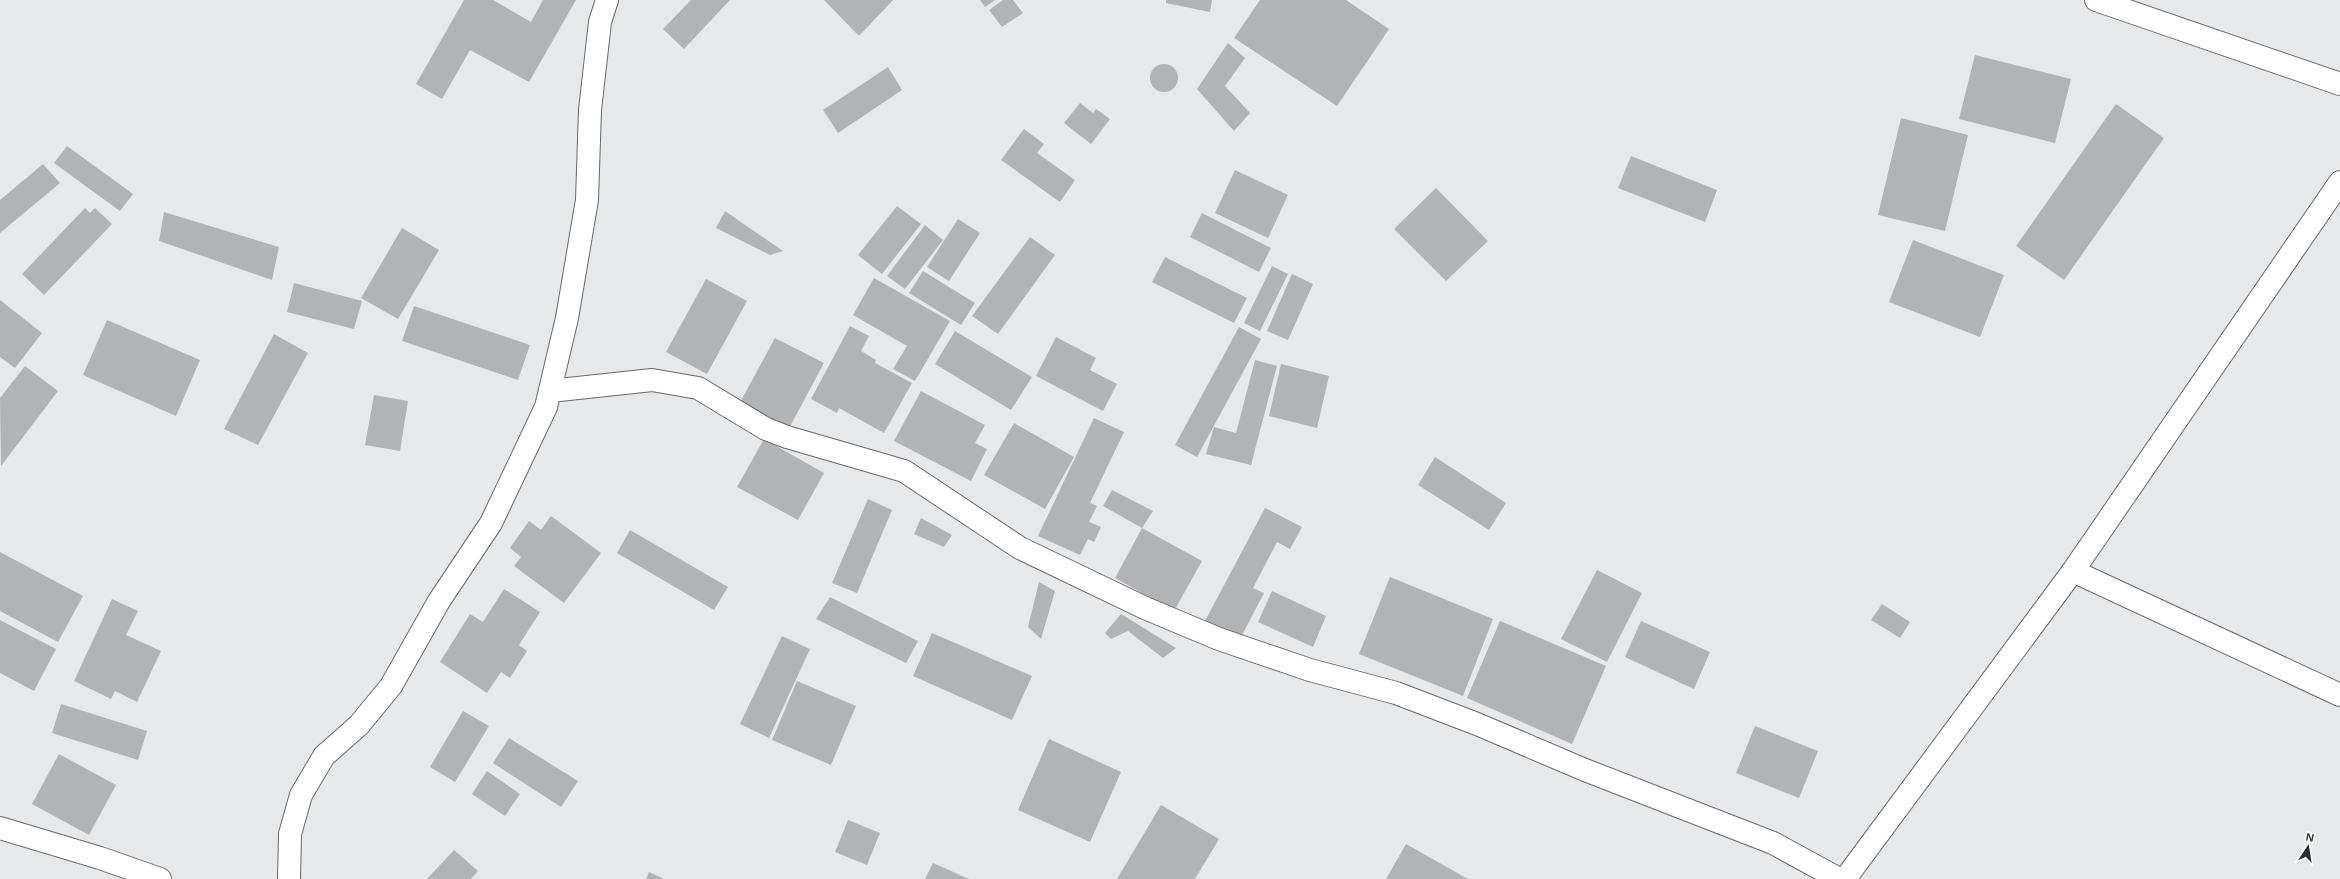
<svg xmlns="http://www.w3.org/2000/svg" width="2340" height="879" viewBox="0 0 2340 879" font-family="Arial,sans-serif">
<rect width="100%" height="100%" fill="#e6e8ea"/>
<!-- building -->
<path fill="#b1b3b5" d="M464,0H493L531,22L543,0H576L529,82L470,50L442,99L416,84Z
M691,0H730L684,49L663,29Z
M824,0H893L859,36Z
M980,0H995L985,7Z
M1003,0H1013L1023,13L1002,27L989,10Z
M1166,0H1212L1210,12L1166,3Z
M1260,0H1346L1389,29L1337,106L1234,38Z
M1228,43L1245,58L1225,86L1250,113L1234,131L1197,89Z
M1975,55L2071,79L2055,143L1959,119Z
M1150 78a14 14 0 1 1 28 0a14 14 0 1 1-28 0Z
M888,67L902,90L838,133L823,110Z
M1080,103L1093,113L1096,109L1110,119L1091,144L1064,123Z
M2116,104L2164,138L2064,280L2016,246Z
M1901,118L1968,135L1945,231L1878,215Z
M1024,129L1044,144L1037,153L1075,180L1060,202L1001,160Z
M67,146L133,194L120,211L54,163Z
M1631,156L1717,190L1705,222L1618,188Z
M43,164L60,183L0,233V200Z
M1235,170L1288,195L1268,238L1215,213Z
M1436,188L1488,241L1446,281L1394,229Z
M897,206L921,224L882,274L858,255Z
M85,208L90,213L95,208L112,224L44,295L22,274Z
M725,211L783,251L770,255L716,228Z
M164,212L279,247L272,280L159,241Z
M1202,213L1271,248L1259,272L1190,237Z
M958,219L980,233L949,281L927,267Z
M925,225L943,240L905,289L887,276Z
M402,228L439,250L398,319L361,298Z
M1030,237L1055,255L998,334L972,316Z
M1913,240L2004,275L1980,337L1889,302Z
M1165,257L1247,298L1234,323L1152,282Z
M1272,266L1288,274L1260,331L1244,323Z
M923,271L975,303L961,325L909,293Z
M1292,274L1313,284L1288,340L1267,331Z
M874,278L950,321L915,381L893,369L907,346L853,315Z
M706,279L747,301L707,374L666,352Z
M294,283L362,301L354,329L287,312Z
M0,300L42,333L15,368L0,357Z
M414,306L530,345L518,380L402,341Z
M107,320L200,360L176,416L83,375Z
M850,326L869,336L861,351L876,360L875,363L912,383L884,433L839,408L837,413L811,399Z
M1239,327L1261,339L1197,457L1175,445Z
M955,331L1032,377L1011,410L935,364Z
M274,334L308,353L258,445L224,429Z
M1056,337L1096,358L1090,370L1117,384L1103,411L1036,376Z
M775,338L824,363L786,434L737,408Z
M1255,360L1277,366L1251,465L1206,454L1214,427L1236,433Z
M1281,364L1329,376L1317,428L1269,416Z
M25,366L58,391L1,466L0,398Z
M921,391L985,425L975,443L987,449L971,481L894,441Z
M374,395L408,401L400,451L365,445Z
M1094,418L1124,432L1090,503L1097,506L1089,522L1101,527L1094,542L1088,539L1080,555L1038,536Z
M1014,423L1074,457L1045,509L984,475Z
M764,439L824,473L798,520L737,487Z
M1435,457L1506,503L1489,530L1418,485Z
M1112,490L1153,511L1142,528L1103,506Z
M868,499L892,510L857,593L832,583Z
M1265,508L1302,527L1290,549L1277,542L1253,588L1264,593L1240,639L1205,621Z
M551,516L601,553L564,603L514,566L521,557L510,548L529,521L541,530Z
M921,518L952,535L944,547L914,534Z
M1142,528L1202,561L1174,611L1115,578Z
M630,530L728,587L714,610L617,553Z
M0,552L83,596L58,642L0,611Z
M1597,570L1642,593L1607,662L1561,639Z
M1390,577L1493,619L1463,696L1359,654Z
M1039,582L1055,591L1041,639L1028,627Z
M504,589L540,612L519,645L527,651L510,678L501,672L487,693L440,662L470,614L483,622Z
M1272,591L1326,616L1313,647L1258,622Z
M830,597L918,641L906,663L816,619Z
M112,599L138,611L126,635L161,651L137,702L115,691L111,699L74,681Z
M1882,604L1910,622L1900,638L1871,620Z
M1121,614L1176,648L1163,658L1128,631L1111,639L1105,633Z
M0,620L56,649L34,691L0,673Z
M1500,621L1606,666L1572,744L1467,698Z
M1641,621L1710,652L1694,689L1625,657Z
M932,633L1032,676L1012,720L913,676Z
M782,636L810,649L769,738L740,724Z
M797,681L856,706L831,765L772,740Z
M61,704L147,731L138,760L52,733Z
M463,711L489,726L455,782L430,767Z
M1755,726L1818,751L1799,798L1736,773Z
M509,738L578,781L561,807L493,763Z
M1049,739L1121,772L1090,842L1018,810Z
M59,754L116,785L89,835L32,804Z
M487,771L520,794L505,816L472,794Z
M1161,805L1219,839L1195,879H1117Z
M848,820L880,833L867,865L835,852Z
M1406,844L1468,879H1386Z
M454,850L478,871L471,879H427Z
M933,863L969,879H925Z
M649,872L664,879H646Z"/>
<g fill="none" stroke-linecap="round" stroke-linejoin="round">
<defs>
<path id="street" d="M550,391L652,380L698,388L766,429L787,437L904,471L1020,548L1145,608L1219,639L1310,670L1396,693L1477,724L1585,770L1773,843L1839,879
M2073,571L2340,695
M0,828L100,858L160,879
M289,879L290,834L301,795L324,756L359,725L391,686L439,601L491,523L546,407L567,318L587,200L590,110L600,22L607,0"/>
<path id="secondary" d="M2096,0L2340,84
M1845,879L2073,571L2340,182"/>
</defs>
<!-- street casing -->
<use href="#street" stroke="#67686a" stroke-width="24"/>
<!-- secondary casing -->
<use href="#secondary" stroke="#67686a" stroke-width="24"/>
<!-- street -->
<use href="#street" stroke="#fff" stroke-width="22"/>
<!-- secondary -->
<use href="#secondary" stroke="#fff" stroke-width="22"/>
</g>
<!-- north arrow -->
<g transform="translate(2308 847) rotate(12)" stroke="#ffffff" stroke-width="3" paint-order="stroke">
<path d="M0-3L7 15L0 10L-7 15Z" fill="#2c2d2e"/>
<text y="-6" font-size="11" font-weight="bold" text-anchor="middle" fill="#2c2d2e">N</text>
</g>
</svg>
